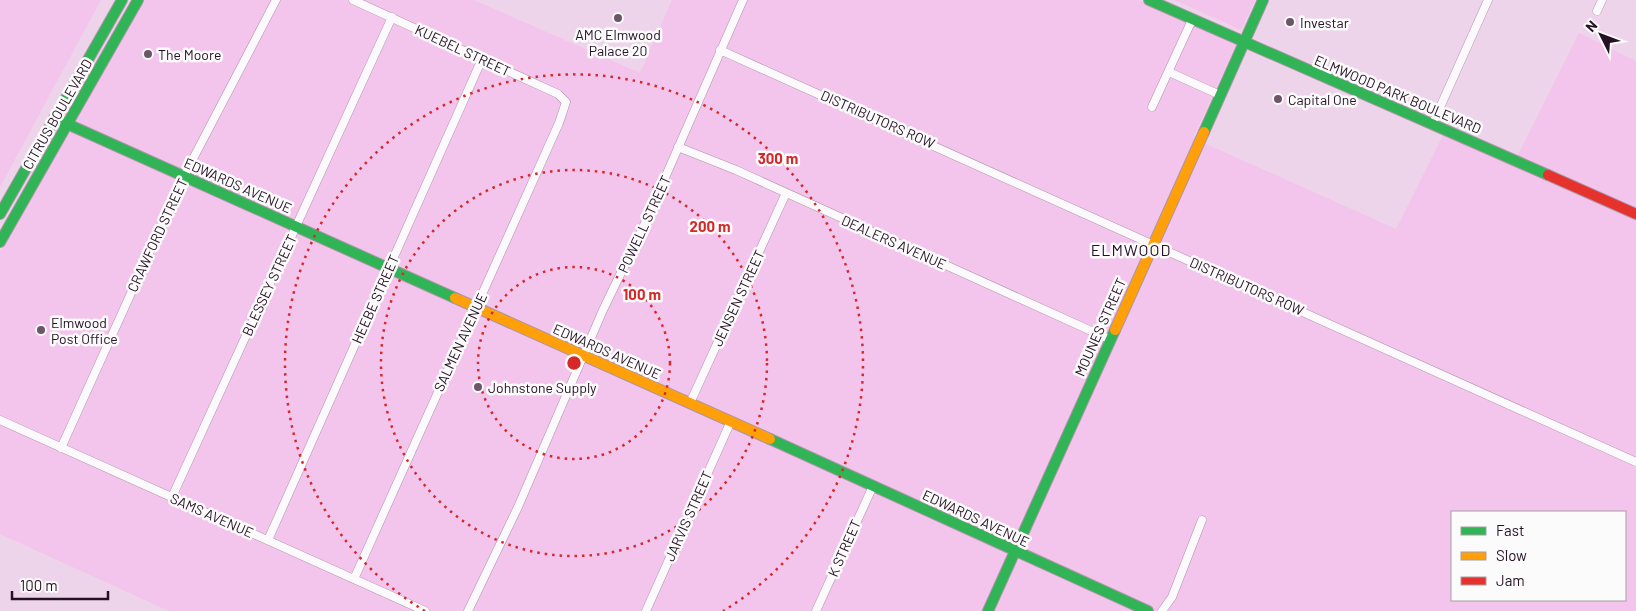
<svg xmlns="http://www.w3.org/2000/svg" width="1636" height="611" viewBox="0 0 1636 611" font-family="Barlow,sans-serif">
<rect width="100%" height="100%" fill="#eed4ea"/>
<!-- built -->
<path fill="#f3c4ec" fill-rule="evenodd" d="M0,0H101L0,187Z
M145,0H474L640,73L672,0H1138L1236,44L1193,138L1396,229L1443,135L1513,165L1579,33L1636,61V611H169L0,534V251ZM1452,512H1625V600H1452Z
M1174,0H1255L1241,30Z"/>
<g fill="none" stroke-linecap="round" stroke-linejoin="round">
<defs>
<path id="street" d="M353,0L558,94L566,102L559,123L354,579
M1597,11L1602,0
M720,50L1636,462
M1169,72L1220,95
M1152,107L1192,20
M1433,123L1488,0
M678,147L736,170L1109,339
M690,403L786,193
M0,420L425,611
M61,448L184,176L276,0
M172,497L392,17
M268,540L482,59
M468,611L518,507L603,310L646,221L743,0
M646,611L731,421
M816,611L873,486
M1162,611L1172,597L1202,520"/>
<path id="fast" d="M1149,0L1548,175
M54,118L455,298
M1204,132L1263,0
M0,214L122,0
M0,242L138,0
M770,439L1148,611
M988,611L1115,330"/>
<path id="slow" d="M455,298L770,439
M1115,330L1204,132"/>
<path id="jam" d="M1548,175L1636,214"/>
</defs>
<!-- street casing -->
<use href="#street" stroke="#aa95a7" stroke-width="9"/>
<!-- fast casing -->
<use href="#fast" stroke="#aa95a7" stroke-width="12"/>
<!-- slow casing -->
<use href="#slow" stroke="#aa95a7" stroke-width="12"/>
<!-- jam casing -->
<use href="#jam" stroke="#aa95a7" stroke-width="12"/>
<!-- street -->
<use href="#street" stroke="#fcf9fc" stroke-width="8"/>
<!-- fast -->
<use href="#fast" stroke="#30b455" stroke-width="10"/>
<!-- slow -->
<use href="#slow" stroke="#ff9f0a" stroke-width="10"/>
<!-- jam -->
<use href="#jam" stroke="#e5322d" stroke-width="10"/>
</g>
<!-- distance rings -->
<g fill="none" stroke="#d62828" stroke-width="2.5" stroke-dasharray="2.5 5">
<circle cx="574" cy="363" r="96"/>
<circle cx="574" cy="363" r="193"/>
<path d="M425 611A289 289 0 1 1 723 611"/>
</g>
<!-- markers -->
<g fill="#6c5569" stroke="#fbfbfb" stroke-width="2">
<circle cx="618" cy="18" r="5"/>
<circle cx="1290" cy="22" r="5"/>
<circle cx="148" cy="54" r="5"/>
<circle cx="1278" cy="99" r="5"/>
<circle cx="41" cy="330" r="5"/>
<circle cx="478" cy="387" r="5"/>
</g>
<g text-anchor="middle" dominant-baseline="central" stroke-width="5" stroke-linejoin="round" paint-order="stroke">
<!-- poi labels -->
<g font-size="14" fill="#261124" stroke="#fbfbfb" text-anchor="start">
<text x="1300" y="22">Investar</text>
<text x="618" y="34" text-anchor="middle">AMC Elmwood<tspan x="618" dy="16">Palace 20</tspan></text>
<text x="158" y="54">The Moore</text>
<text x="1288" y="99">Capital One</text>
<text x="51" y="322">Elmwood<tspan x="51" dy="16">Post Office</tspan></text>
<text x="488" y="387">Johnstone Supply</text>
</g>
<!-- street labels -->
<g font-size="14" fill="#261124" stroke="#fbfbfb">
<text transform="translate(463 50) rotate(25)">KUEBEL STREET</text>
<text transform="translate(1398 94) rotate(23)">ELMWOOD PARK BOULEVARD</text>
<text transform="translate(57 114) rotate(-60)">CITRUS BOULEVARD</text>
<text transform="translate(878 119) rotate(24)">DISTRIBUTORS ROW</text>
<text transform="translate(238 185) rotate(24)">EDWARDS AVENUE</text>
<text transform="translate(644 224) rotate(-65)">POWELL STREET</text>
<text transform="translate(157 235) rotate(-65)">CRAWFORD STREET</text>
<text transform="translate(894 242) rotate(24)">DEALERS AVENUE</text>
<text transform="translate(269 285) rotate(-65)">BLESSEY STREET</text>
<text transform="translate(1247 286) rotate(24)">DISTRIBUTORS ROW</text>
<text transform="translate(738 298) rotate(-65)">JENSEN STREET</text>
<text transform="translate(375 299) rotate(-66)">HEEBE STREET</text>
<text transform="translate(1100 327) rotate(-66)">MOUNES STREET</text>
<text transform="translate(460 342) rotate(-65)">SALMEN AVENUE</text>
<text transform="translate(607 351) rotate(24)">EDWARDS AVENUE</text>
<text transform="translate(212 515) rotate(24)">SAMS AVENUE</text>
<text transform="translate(688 516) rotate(-66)">JARVIS STREET</text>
<text transform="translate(976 518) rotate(25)">EDWARDS AVENUE</text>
<text transform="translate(844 548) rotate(-66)">K STREET</text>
</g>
<!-- quarter labels -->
<g font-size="16" letter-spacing="1" fill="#261124" stroke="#fbfbfb">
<text x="1131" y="249">ELMWOOD</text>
</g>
</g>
<circle cx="574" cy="363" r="8" fill="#d62828" stroke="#fbfbfb" stroke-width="2.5"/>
<g font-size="15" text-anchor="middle" font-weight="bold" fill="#d62828" stroke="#fbfbfb" stroke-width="5" stroke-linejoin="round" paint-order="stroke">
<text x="778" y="164">300 m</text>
<text x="710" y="232">200 m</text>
<text x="642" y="300">100 m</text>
</g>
<!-- legend -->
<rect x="1451" y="511" width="175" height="90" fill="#fbfbfb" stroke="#a69da5"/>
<rect x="1461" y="527" width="25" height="8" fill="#30b455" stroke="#a69da5"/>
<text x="1496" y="536" font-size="15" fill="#261124">Fast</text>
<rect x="1461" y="552" width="25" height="8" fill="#ff9f0a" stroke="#a69da5"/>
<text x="1496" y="561" font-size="15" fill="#261124">Slow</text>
<rect x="1461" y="577" width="25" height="8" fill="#e5322d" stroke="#a69da5"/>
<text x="1496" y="586" font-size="15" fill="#261124">Jam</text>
<!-- north arrow -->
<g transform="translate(1601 35) rotate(312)" stroke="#fbfbfb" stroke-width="4" paint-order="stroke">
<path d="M0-4L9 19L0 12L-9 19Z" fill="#261124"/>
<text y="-8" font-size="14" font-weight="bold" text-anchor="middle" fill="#261124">N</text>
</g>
<!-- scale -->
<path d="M12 591v8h96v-8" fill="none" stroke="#261124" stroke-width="2.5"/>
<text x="20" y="591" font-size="15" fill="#261124" stroke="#fbfbfb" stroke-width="4" paint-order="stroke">100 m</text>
</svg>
